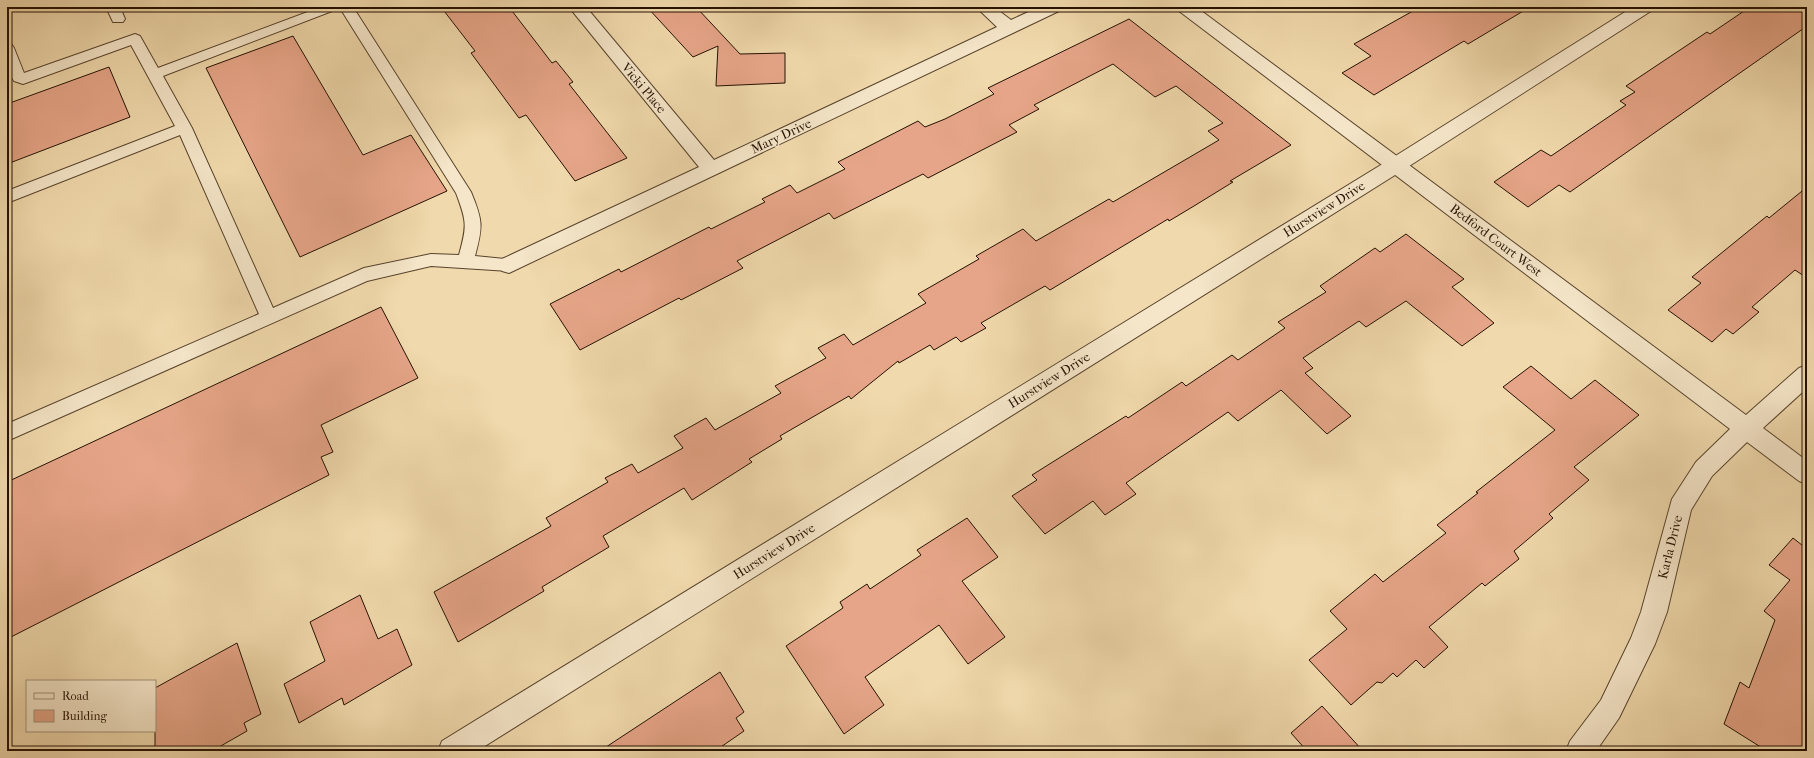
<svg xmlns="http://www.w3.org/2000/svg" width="1814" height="758" viewBox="0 0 1814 758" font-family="'IM FELL French Canon',serif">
<rect width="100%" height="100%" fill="#f0d9ac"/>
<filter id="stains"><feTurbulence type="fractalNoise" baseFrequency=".005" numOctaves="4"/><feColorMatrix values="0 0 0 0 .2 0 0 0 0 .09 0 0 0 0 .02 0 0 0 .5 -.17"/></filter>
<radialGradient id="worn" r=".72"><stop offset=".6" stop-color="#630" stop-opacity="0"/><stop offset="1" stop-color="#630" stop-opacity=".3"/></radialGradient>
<!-- building -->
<path fill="#e6a588" stroke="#251101" d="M441,7H509L552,63L556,61L573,82L569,84L627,158L575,181L526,115L519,118L471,53L475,51Z
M647,7H696L740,54L785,53V83L716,86L718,46L693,57Z
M1420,7H1530L1468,44L1464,41L1374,95L1342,73L1371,56L1354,44Z
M1750,7H1807V26L1570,192L1559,185L1528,207L1494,182L1541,150L1551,156L1626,105L1620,101L1635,92L1626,86L1707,32L1710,34Z
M1129,19L1291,145L1230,181L1233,182L1194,206L1169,221L1168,219L1050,290L1045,286L981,323L986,328L961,342L956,337L934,350L930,345L899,363L898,361L851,399L849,396L780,436L782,439L749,459L752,462L692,500L684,488L603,536L609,547L542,587L544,591L458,642L434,592L551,526L546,518L608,482L605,478L632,464L638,473L683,448L674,436L706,418L715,430L781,393L775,386L826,358L818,348L844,334L853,345L926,303L918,294L979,259L976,256L1023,229L1036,241L1109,199L1113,202L1219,140L1208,131L1223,123L1176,86L1155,97L1113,64L1034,105L1039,109L1009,125L1017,132L928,178L923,174L834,219L829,213L737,261L743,268L681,300L679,298L580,350L550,304L619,269L621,272L709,227L711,229L765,202L762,199L790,185L797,193L845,169L838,162L918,121L925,127L945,119L994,94L988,88Z
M293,36L363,155L411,135L447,191L300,257L206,68Z
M109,67L130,117L7,164V104Z
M1807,187V278L1795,270L1752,307L1759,312L1733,334L1726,329L1712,342L1668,310L1701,283L1692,277L1767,216L1769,218Z
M1406,234L1464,279L1452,287L1494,323L1462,346L1406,301L1366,327L1359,321L1303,358L1313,368L1305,373L1351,416L1327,434L1281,390L1238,421L1228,412L1126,483L1136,494L1105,515L1093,501L1045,534L1012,496L1037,480L1032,475L1126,416L1128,418L1182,382L1186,386L1232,355L1238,360L1285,328L1278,322L1326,292L1320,286L1375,248L1380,252Z
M381,307L418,378L321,425L333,452L321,457L329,475L7,639V482Z
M1531,366L1571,399L1595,380L1639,415L1574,467L1589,480L1549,514L1553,518L1514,551L1519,559L1485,586L1482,583L1429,627L1448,647L1424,668L1416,660L1397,677L1393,673L1382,683L1377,682L1351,705L1309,660L1347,629L1330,611L1375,574L1383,582L1446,533L1437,525L1478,493L1476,492L1555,430L1503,387Z
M967,518L998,557L962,581L1005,637L968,664L939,625L865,677L884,705L844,734L786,646L843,608L840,602L867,584L870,589L921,555L917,550Z
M1793,538L1807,549V751H1767L1724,724L1740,682L1749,688L1775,620L1764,611L1790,580L1769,565Z
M360,595L378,639L397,629L412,665L344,705L342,698L299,723L284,684L325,661L310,622Z
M237,643L261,714L244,723L247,731L212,751H155V688Z
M720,672L744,712L736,718L744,731L715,751H600Z
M1322,706L1363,751H1307L1291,733Z"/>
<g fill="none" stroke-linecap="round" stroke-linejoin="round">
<defs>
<path id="service" d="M106,7H120L125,19L123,22H113Z
M321,7H353L471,192C483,221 483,226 475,256L515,260L517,265L515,270L509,271L431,266L367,281L7,441V424L259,314L180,135L7,203V191L175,126L131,45L23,84L14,81C6,69 7,57 7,43L12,45L14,48L24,73L135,34L140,36L158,68ZM340,8L456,193C467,222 467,226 459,255L431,254L364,268L273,308L192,128L163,76Z"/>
<path id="minor" d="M569,7H586L714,160L997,27L976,7H994L1011,20L1039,7H1061L1059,11L1015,32L509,273L502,271L499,265L502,259L699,167Z
M1177,7H1196L1746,415L1799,368L1807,365V388L1763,428L1807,461V484L1799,481L1747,442L1712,476L1691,510L1667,612L1655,644L1619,718L1596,751H1566L1570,741L1601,700L1631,638L1641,612L1672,499L1696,462L1730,429L1179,11Z"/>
<path id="tertiary" d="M1633,7H1653L1651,11L1403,170L477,751H438L442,741L1389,160Z"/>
</defs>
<!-- service casing -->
<use href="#service" stroke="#58432c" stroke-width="2"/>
<!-- minor casing -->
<use href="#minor" stroke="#58432c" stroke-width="2"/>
<!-- tertiary casing -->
<use href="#tertiary" stroke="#58432c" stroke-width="2"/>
<!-- service -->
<use href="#service" fill="#f5e6c9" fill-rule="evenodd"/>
<!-- minor -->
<use href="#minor" fill="#f5e6c9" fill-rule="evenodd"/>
<!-- tertiary -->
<use href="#tertiary" fill="#f5e6c9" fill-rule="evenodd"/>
</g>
<g text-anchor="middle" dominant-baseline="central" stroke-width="3" stroke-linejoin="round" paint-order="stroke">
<!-- street labels -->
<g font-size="13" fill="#251101" stroke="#f5e6c9">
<text transform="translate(644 88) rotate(50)">Vicki Place</text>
<text transform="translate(781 136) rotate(-25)">Mary Drive</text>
<text transform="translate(1324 209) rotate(-32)">Hurstview Drive</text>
<text transform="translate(1496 240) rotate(37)">Bedford Court West</text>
<text transform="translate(1049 380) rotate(-32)">Hurstview Drive</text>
<text transform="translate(1670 547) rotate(-76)">Karla Drive</text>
<text transform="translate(774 551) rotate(-32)">Hurstview Drive</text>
</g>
</g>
<!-- margin -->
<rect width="1814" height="758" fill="none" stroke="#f0d9ac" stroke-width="24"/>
<rect x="8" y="8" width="1798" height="742" fill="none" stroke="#251101" stroke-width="2"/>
<rect x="12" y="12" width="1790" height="734" fill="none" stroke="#251101"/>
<!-- legend -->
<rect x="26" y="680" width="130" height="52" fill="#f5e6c9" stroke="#a29179"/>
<rect x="34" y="693" width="20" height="6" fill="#f5e6c9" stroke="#a29179"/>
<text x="62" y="700" font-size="12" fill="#251101">Road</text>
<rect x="34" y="710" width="20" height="12" fill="#e6a588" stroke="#a29179"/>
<text x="62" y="720" font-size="12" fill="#251101">Building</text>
<rect width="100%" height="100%" filter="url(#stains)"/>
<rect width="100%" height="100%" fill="url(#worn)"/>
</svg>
